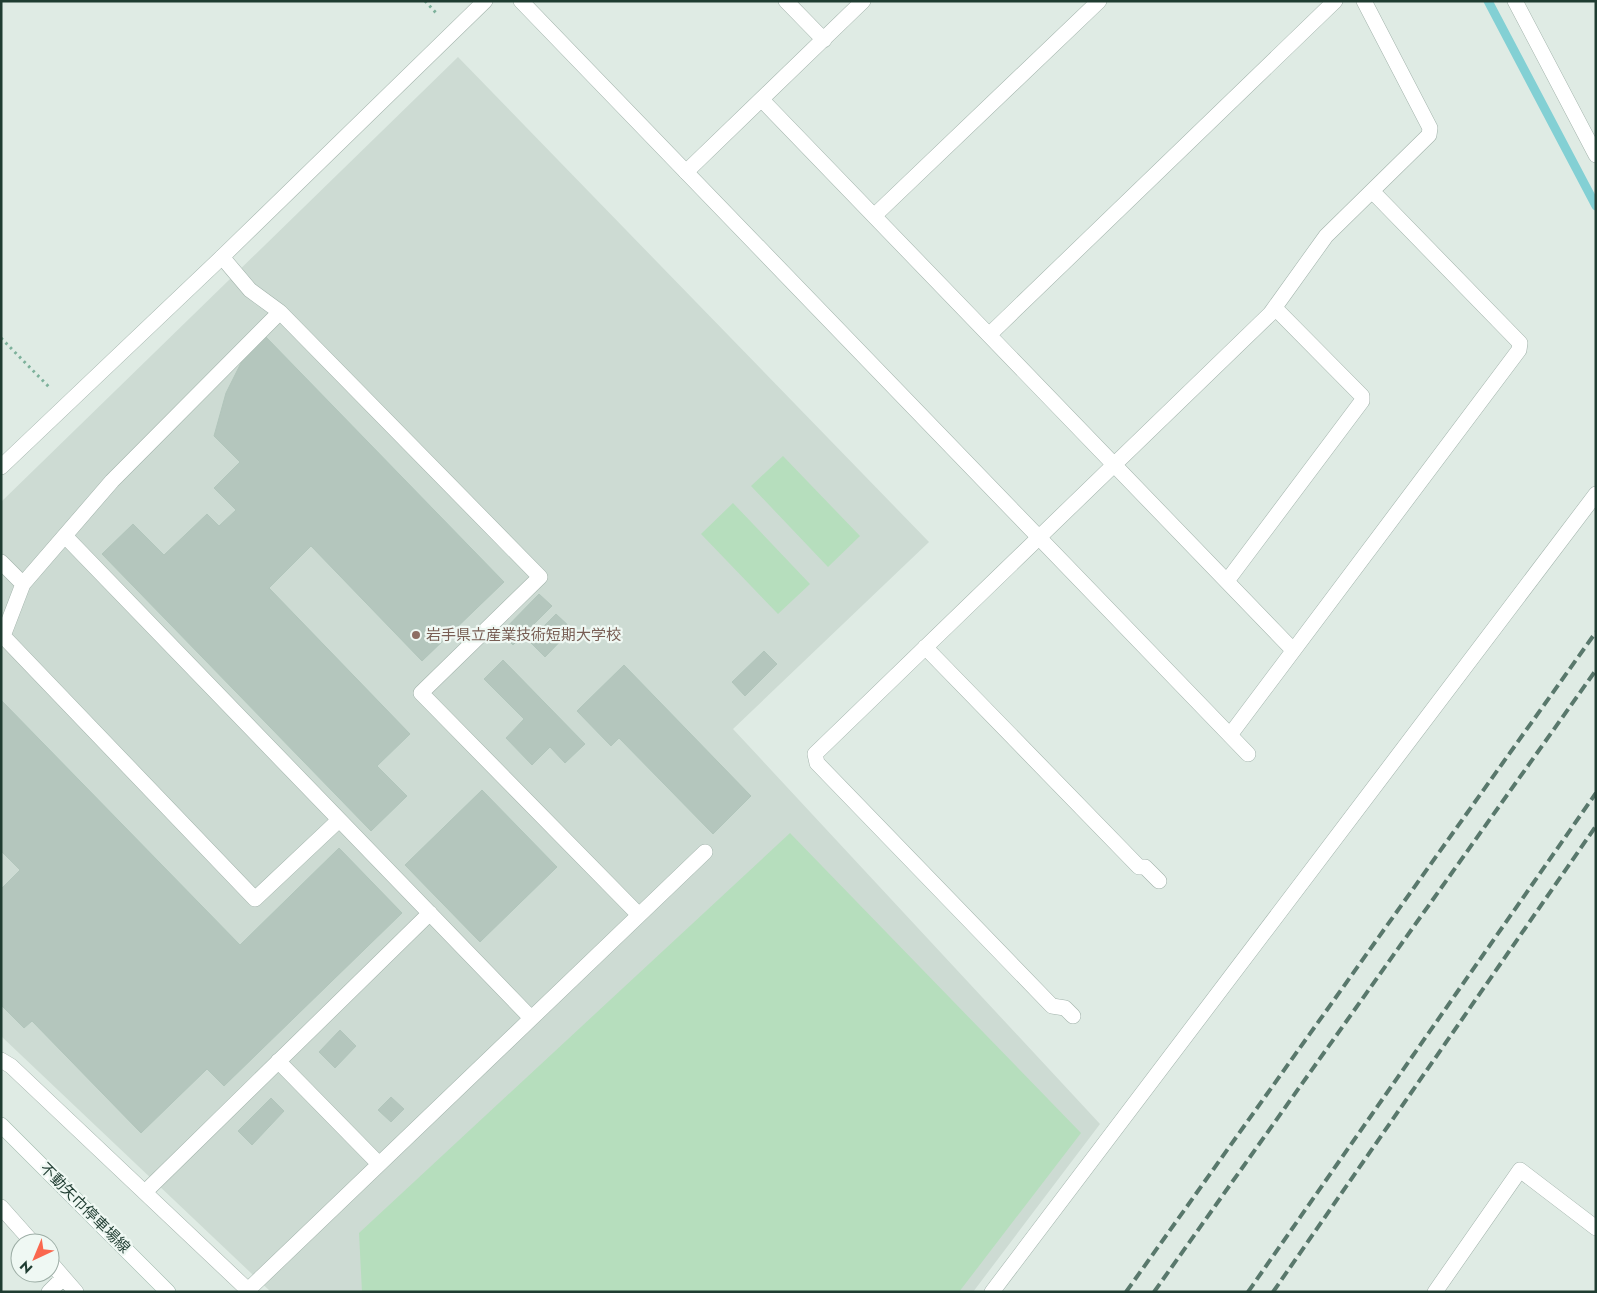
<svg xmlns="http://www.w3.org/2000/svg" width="1597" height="1293" viewBox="0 0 1597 1293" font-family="Jost,'Noto Sans JP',sans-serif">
<rect width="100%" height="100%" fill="#dfebe4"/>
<!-- built -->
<path fill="#cddbd3" d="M458,57L929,542L733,729L1100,1124L973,1292H271L1,1036V502Z"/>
<!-- green -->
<path fill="#b6debd" d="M783,456L860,536L828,567L751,486Z
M733,503L810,584L778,614L701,534Z
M790,833L1081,1133L959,1292H362L359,1233Z"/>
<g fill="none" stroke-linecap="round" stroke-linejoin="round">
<!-- stream -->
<path stroke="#83d0d4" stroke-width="9" d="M1488,1L1596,206"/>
</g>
<!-- building -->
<path fill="#b4c6bd" stroke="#b1c5bb" d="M265,336L504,582L422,661L311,546L269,588L410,734L377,766L407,796L371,831L102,554L133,524L164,555L207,514L219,526L236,510L214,488L240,462L214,436L226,393L243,359Z
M539,594L552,606L513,645L501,633Z
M556,614L572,629L545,657L529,641Z
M764,651L777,664L745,696L732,682Z
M503,660L585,744L565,763L550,747L532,765L506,738L524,719L484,679Z
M624,665L751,796L713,834L619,738L611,746L577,711Z
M1,700L240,945L339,848L402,913L224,1086L207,1069L141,1133L32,1021L24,1028L1,1005V889L20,870L1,851Z
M482,790L557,867L480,942L405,865Z
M340,1030L356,1046L335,1068L319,1052Z
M391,1097L404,1109L391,1122L378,1110Z
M271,1098L284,1111L252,1145L238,1131Z"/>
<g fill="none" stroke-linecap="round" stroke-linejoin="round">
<defs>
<path id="service" d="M222,257L250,290L280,312L540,577L421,693L639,915
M280,312L112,481L23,584L3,636L255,899L339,820
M65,536L531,1018
M1,562L23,584
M278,1061L379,1164
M145,1192L430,913
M248,1290L705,852"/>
<path id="minor" d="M786,1L824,40
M1515,1L1596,155
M762,100L1293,650
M686,172L863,1
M874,216L1099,1
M989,335L1335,1
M1227,581L1362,401V396L1275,308
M925,647L1139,867H1145L1159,881
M1230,735L1519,350L1520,343L1372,191
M1073,1016L1065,1008L1052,1006L817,763L815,754L1270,314L1326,236L1429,135L1430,128L1364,1
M1,1060L11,1066L250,1292
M1,1207L33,1243
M50,1262L76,1292
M49,1292L63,1278
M992,1292L1596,494
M1435,1292L1520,1170L1596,1228"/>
<path id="tertiary" d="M521,1L1248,754
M1,467L222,257L485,1"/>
<path id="secondary" d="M1,1125L168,1292"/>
</defs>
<!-- service casing -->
<use href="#service" stroke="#a2b3ab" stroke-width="16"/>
<!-- minor casing -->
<use href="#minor" stroke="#a2b3ab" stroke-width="16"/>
<!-- tertiary casing -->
<use href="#tertiary" stroke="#a2b3ab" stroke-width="16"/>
<!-- secondary casing -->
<use href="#secondary" stroke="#9fbaae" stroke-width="16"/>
<!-- path -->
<path stroke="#7db19b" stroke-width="3" stroke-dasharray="2.5 4" stroke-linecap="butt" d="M425,1L438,15
M1,338L50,388"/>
<!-- service -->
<use href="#service" stroke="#fff" stroke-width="15"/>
<!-- minor -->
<use href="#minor" stroke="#fff" stroke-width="15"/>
<!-- tertiary -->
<use href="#tertiary" stroke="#fff" stroke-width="15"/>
<!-- secondary -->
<use href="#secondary" stroke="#fff" stroke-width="15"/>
<!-- rail -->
<path stroke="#59786c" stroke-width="4" stroke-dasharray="10 5" stroke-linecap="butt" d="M1126,1292L1596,632
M1154,1292L1596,670
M1248,1292L1596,793
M1273,1292L1596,826"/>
</g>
<!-- markers -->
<circle fill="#8d6e63" stroke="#eff8f3" stroke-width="2" cx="416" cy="635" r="5"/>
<g text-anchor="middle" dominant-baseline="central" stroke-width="4.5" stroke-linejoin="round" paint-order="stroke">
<!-- education labels -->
<g font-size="15" fill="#785e54" stroke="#eff8f3" text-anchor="start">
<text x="426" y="635">岩手県立産業技術短期大学校</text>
</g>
<!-- street labels -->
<g font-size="15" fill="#1f3c31" stroke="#eff8f3">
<text transform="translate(85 1208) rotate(45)">不動矢巾停車場線</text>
</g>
</g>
<!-- border -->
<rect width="1597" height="1293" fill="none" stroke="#1f3c31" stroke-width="5"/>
<!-- north arrow -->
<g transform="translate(35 1258) rotate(224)"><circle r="24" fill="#eff8f3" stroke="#9cada5"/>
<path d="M0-4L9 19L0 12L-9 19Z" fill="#fa674e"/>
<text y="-8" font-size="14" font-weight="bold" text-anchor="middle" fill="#1f3c31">N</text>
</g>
</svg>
